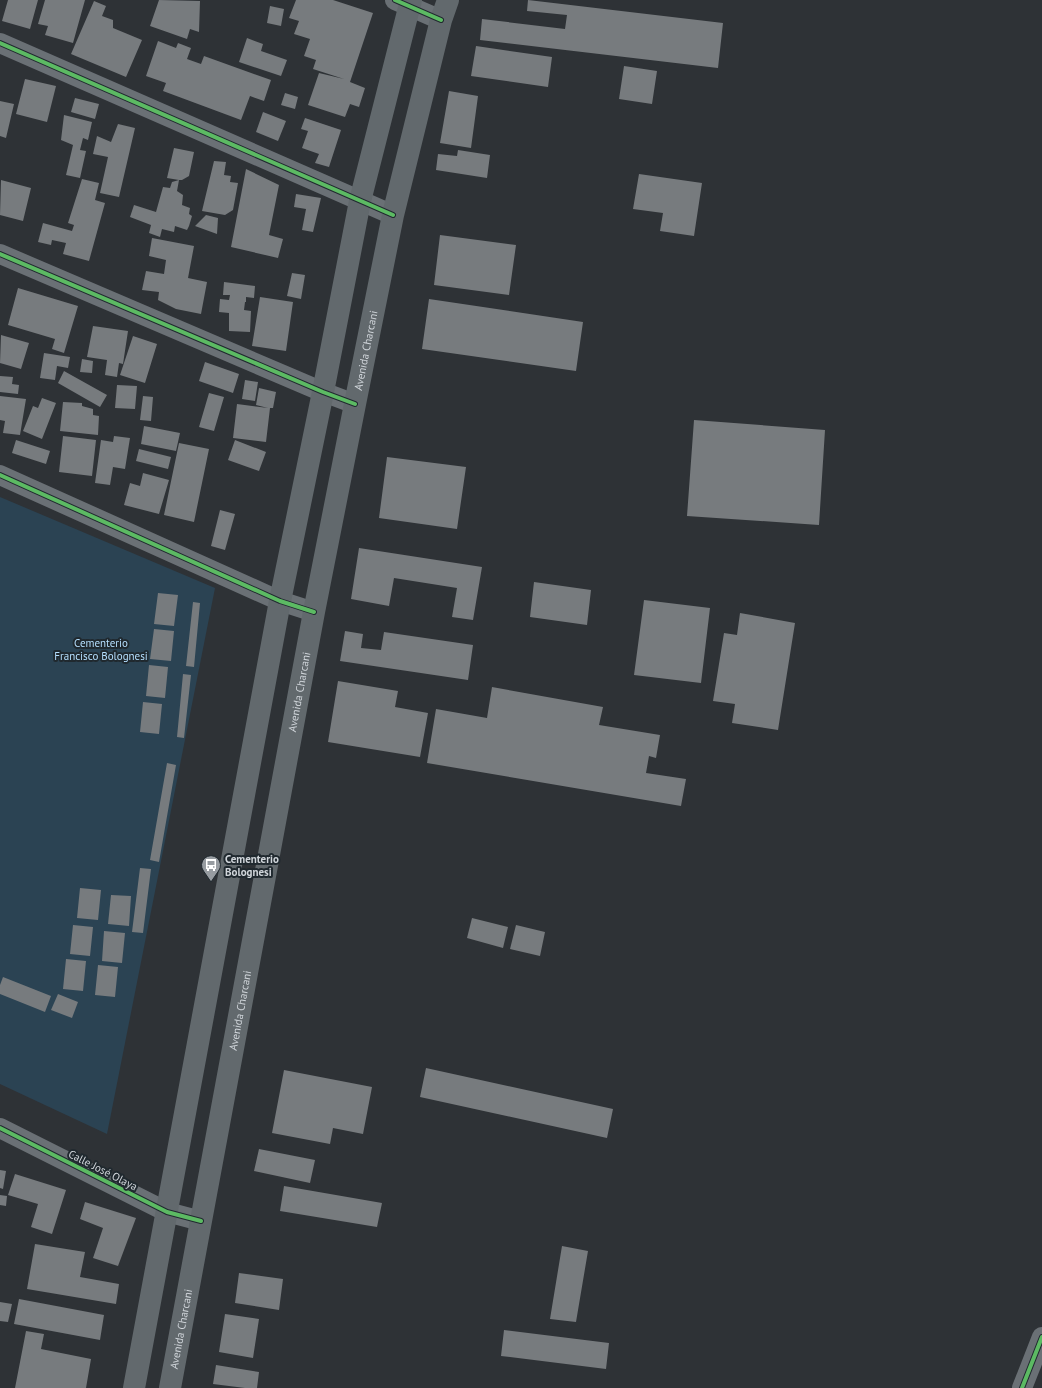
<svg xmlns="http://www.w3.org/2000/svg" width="1042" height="1388" viewBox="0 0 1042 1388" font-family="'PT Sans',sans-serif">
<rect width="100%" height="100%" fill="#2e3236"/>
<!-- green -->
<path fill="#2b4353" d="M0,497L215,588L107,1134L0,1084Z"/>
<!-- building -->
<path fill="#777b7e" d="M8,0H38L30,29L2,21Z
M45,0H85L73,43L45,35L48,26L38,24Z
M159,0L200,1L199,32L190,29L187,39L150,26Z
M296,0H333L373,13L350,82L365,88L359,107L350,104L345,117L308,105L319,73L344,79L313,69L316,60L304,56L310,39L294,34L299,21L289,18Z
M528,0L723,23L718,68L480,40L482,19L565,29L567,15L527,11Z
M94,1L106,6L102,16L113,20V28L142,40L126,77L71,54Z
M270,6L284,9L281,26L267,23Z
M247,38L263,44L261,51L287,60L281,76L239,62Z
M158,41L176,48L178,43L191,48L187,59L201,64L204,56L271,80L264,101L250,96L241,120L163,91L166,83L146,76Z
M476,46L552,57L548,87L471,76Z
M624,66L657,71L652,104L619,99Z
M25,79L56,86L47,122L16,114Z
M449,91L478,96L471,148L440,143Z
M285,93L298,97L295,109L281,105Z
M75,98L99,104L95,119L71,112Z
M0,101L14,104L6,138L0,136Z
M263,112L286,121L278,141L256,132Z
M64,115L92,122L88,140L83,138L80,150L86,151L80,178L66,175L73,145L61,140Z
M305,118L341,130L329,167L315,163L319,154L302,148L308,131L301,129Z
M118,124L135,128L119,197L100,193L108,157L93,154L97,136L111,142Z
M174,148L194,152L189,176L182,180H179L177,191L183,195L182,205L190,208L189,214L192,216L189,226L187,230L175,226L174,232L162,229L160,237L149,233L151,225L130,217L134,205L156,212L163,187L170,188L172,182L179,180L167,178Z
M458,150L490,155L487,178L436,170L438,154L457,156Z
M214,161L226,162L224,175L231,176L230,182L238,183L233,210L225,215L202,211Z
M246,169L279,185L269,235L283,239L278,258L231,247Z
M639,174L702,183L694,236L660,231L663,213L633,209Z
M82,179L99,183L95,200L105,203L89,261L63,254L66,243L52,240L51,245L38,242L43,223L72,231L74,225L68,223Z
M1,180L31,188L23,221L0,215Z
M296,194L321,198L313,232L302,230L306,209L294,207Z
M206,215L218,218L217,234L195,226Z
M440,235L516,245L509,295L434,285Z
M152,238L194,246L188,278L207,282L201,314L176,309L158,300L159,292L142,290L146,271L164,274L166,260L149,256Z
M292,273L305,275L301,299L287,296Z
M224,282L255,286L254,298L246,297V302H245L244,310L251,311L250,332L229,331V313L219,312L220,299L229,300L230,295H223Z
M18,288L78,306L64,353L52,349L55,339L8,325Z
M260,297L293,302L286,351L252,346Z
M429,299L583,322L576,371L422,349Z
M93,326L128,331L123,364L119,363L117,377L105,375L107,360L87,357Z
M1,335L29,343L21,369L0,363Z
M133,336L157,344L145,383L120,375Z
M44,353L70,357L68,368L57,366L55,380L40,378Z
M82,359L93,361L92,373L80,372Z
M205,362L239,374L233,393L199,381Z
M64,371L107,395L100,407L58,383Z
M0,376L13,377L12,384L19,385L18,394L0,392Z
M245,380L258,382L255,401L242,399Z
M117,385L137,386L135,409L115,408Z
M259,388L276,392L273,408H270L266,442L233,438L237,404L268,408L256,405Z
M209,393L224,397L214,431L199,427Z
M0,396L26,399L20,435L3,433L5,421L0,420Z
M143,396L153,397L151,421L140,420Z
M42,398L56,403L42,439L23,431L33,406L38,408Z
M63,402L82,403V406L93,409V415L99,416L98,435L60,431Z
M694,420L825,430L819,525L687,516Z
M144,426L180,433L176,451L141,444Z
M63,436L96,440L92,476L59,472Z
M114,436L130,438L125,469L113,467L110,485L95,483L101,440L113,442Z
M16,440L50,451L46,464L12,453Z
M235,440L266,452L259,471L228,460Z
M179,443L209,449L194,522L164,515Z
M139,449L171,457L168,469L136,461Z
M387,457L466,467L457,529L379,518Z
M143,473L169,480L159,514L124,505L130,483L140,486Z
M220,510L235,514L225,550L211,546Z
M359,548L482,567L473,620L452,617L457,588L394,578L389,606L351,599Z
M534,582L591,590L587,625L530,617Z
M158,593L178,595L174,626L154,624Z
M644,600L710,608L701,683L634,675Z
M193,602L200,603L194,667L186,666Z
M740,613L795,623L778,730L732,723L735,704L713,701L724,633L737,635Z
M154,629L174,631L171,661L150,659Z
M345,631L363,634L361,648L381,650L384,632L473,645L468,680L340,661Z
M149,665L168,667L165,698L146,696Z
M183,674L191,675L184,738L177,737Z
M338,681L398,691L395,707L428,713L420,757L328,742Z
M492,687L603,707L599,725L660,735L656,758L649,756L646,773L686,779L681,806L427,763L436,709L487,718Z
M143,702L162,704L159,734L140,732Z
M167,763L176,765L159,862L150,860Z
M140,868L151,869L143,933L132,932Z
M80,888L101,890L98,920L77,918Z
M111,895L131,896L129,926L108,924Z
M472,918L508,927L503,948L467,938Z
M73,925L93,927L90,956L70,954Z
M516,925L545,932L540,956L510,949Z
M104,931L125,933L122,963L102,961Z
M66,959L86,961L83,991L63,989Z
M98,965L118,967L115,997L95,995Z
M3,977L51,996L45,1012L0,994V985Z
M58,994L78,1002L72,1018L51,1010Z
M426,1068L613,1109L607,1138L420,1097Z
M284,1070L372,1087L363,1134L333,1128L330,1144L272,1133Z
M259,1149L315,1160L310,1183L254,1171Z
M0,1170L6,1171L3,1189L0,1188Z
M15,1174L66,1190L52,1234L31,1227L38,1204L8,1195Z
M284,1186L382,1203L377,1227L280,1211Z
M0,1195L7,1196L6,1206L0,1205Z
M85,1202L136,1218L118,1266L93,1258L103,1228L80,1219Z
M35,1244L85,1252L80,1277L119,1284L116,1304L27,1289Z
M562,1246L588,1251L576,1322L550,1319Z
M239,1273L283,1279L279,1310L235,1303Z
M19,1299L104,1315L100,1340L14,1324Z
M0,1302L12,1304L8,1322L0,1321Z
M225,1314L259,1319L253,1358L219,1352Z
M504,1330L609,1343L606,1369L501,1356Z
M26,1331L44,1334L41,1349L91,1359L86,1388H15Z
M216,1365L259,1372L257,1388H245L213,1384Z"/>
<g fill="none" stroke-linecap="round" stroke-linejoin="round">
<!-- street -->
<path stroke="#6a7075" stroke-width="20" d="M395,0L441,20
M0,43L393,215
M0,254L323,392L355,404
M0,475L280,601L314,612
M0,1128L167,1212L201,1221
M1022,1388L1042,1337"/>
<!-- secondary -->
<g stroke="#62696d" stroke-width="22">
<path d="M134,1388L280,601L323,392L360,201L411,0"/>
<path id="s1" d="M170,1388L314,612L355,404L393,215L441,20L448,0"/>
</g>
<defs>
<path id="cycleway" d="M395,0L441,20
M0,43L393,215
M0,254L323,392L355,404
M0,475L280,601L314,612
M0,1128L167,1212L201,1221
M1022,1388L1042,1337"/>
</defs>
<!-- cycleway casing -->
<use href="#cycleway" stroke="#20292f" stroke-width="6"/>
<!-- cycleway -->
<use href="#cycleway" stroke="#5cba63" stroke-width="4"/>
</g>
<!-- icons -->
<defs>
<symbol id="bus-pin" viewBox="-11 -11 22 30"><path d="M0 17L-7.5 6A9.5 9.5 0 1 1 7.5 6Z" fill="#979ca1" stroke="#20292f"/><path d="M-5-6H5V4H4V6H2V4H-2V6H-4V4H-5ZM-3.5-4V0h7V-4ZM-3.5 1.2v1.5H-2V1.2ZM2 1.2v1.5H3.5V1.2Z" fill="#fff"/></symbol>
</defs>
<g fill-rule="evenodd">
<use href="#bus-pin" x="200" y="854" width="22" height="30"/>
</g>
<g text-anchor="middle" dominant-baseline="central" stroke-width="4" stroke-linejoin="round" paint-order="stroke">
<!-- street labels -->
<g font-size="11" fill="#d0d5da" stroke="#20292f">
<text stroke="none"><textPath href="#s1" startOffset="1056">Avenida Charcani</textPath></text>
<text stroke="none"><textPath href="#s1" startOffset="708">Avenida Charcani</textPath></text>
<text stroke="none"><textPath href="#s1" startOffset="384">Avenida Charcani</textPath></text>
<text transform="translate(103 1170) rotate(27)">Calle José Olaya</text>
<text stroke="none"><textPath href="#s1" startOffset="60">Avenida Charcani</textPath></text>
</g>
<!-- park labels -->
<g font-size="11" fill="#b4defd" stroke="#20292f">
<text x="101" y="643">Cementerio<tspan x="101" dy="13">Francisco Bolognesi</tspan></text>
</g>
<!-- poi labels -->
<g font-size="11" font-weight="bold" fill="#d0d5da" stroke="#20292f" text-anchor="start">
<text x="225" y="859">Cementerio<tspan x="225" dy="13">Bolognesi</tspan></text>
</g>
</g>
</svg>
